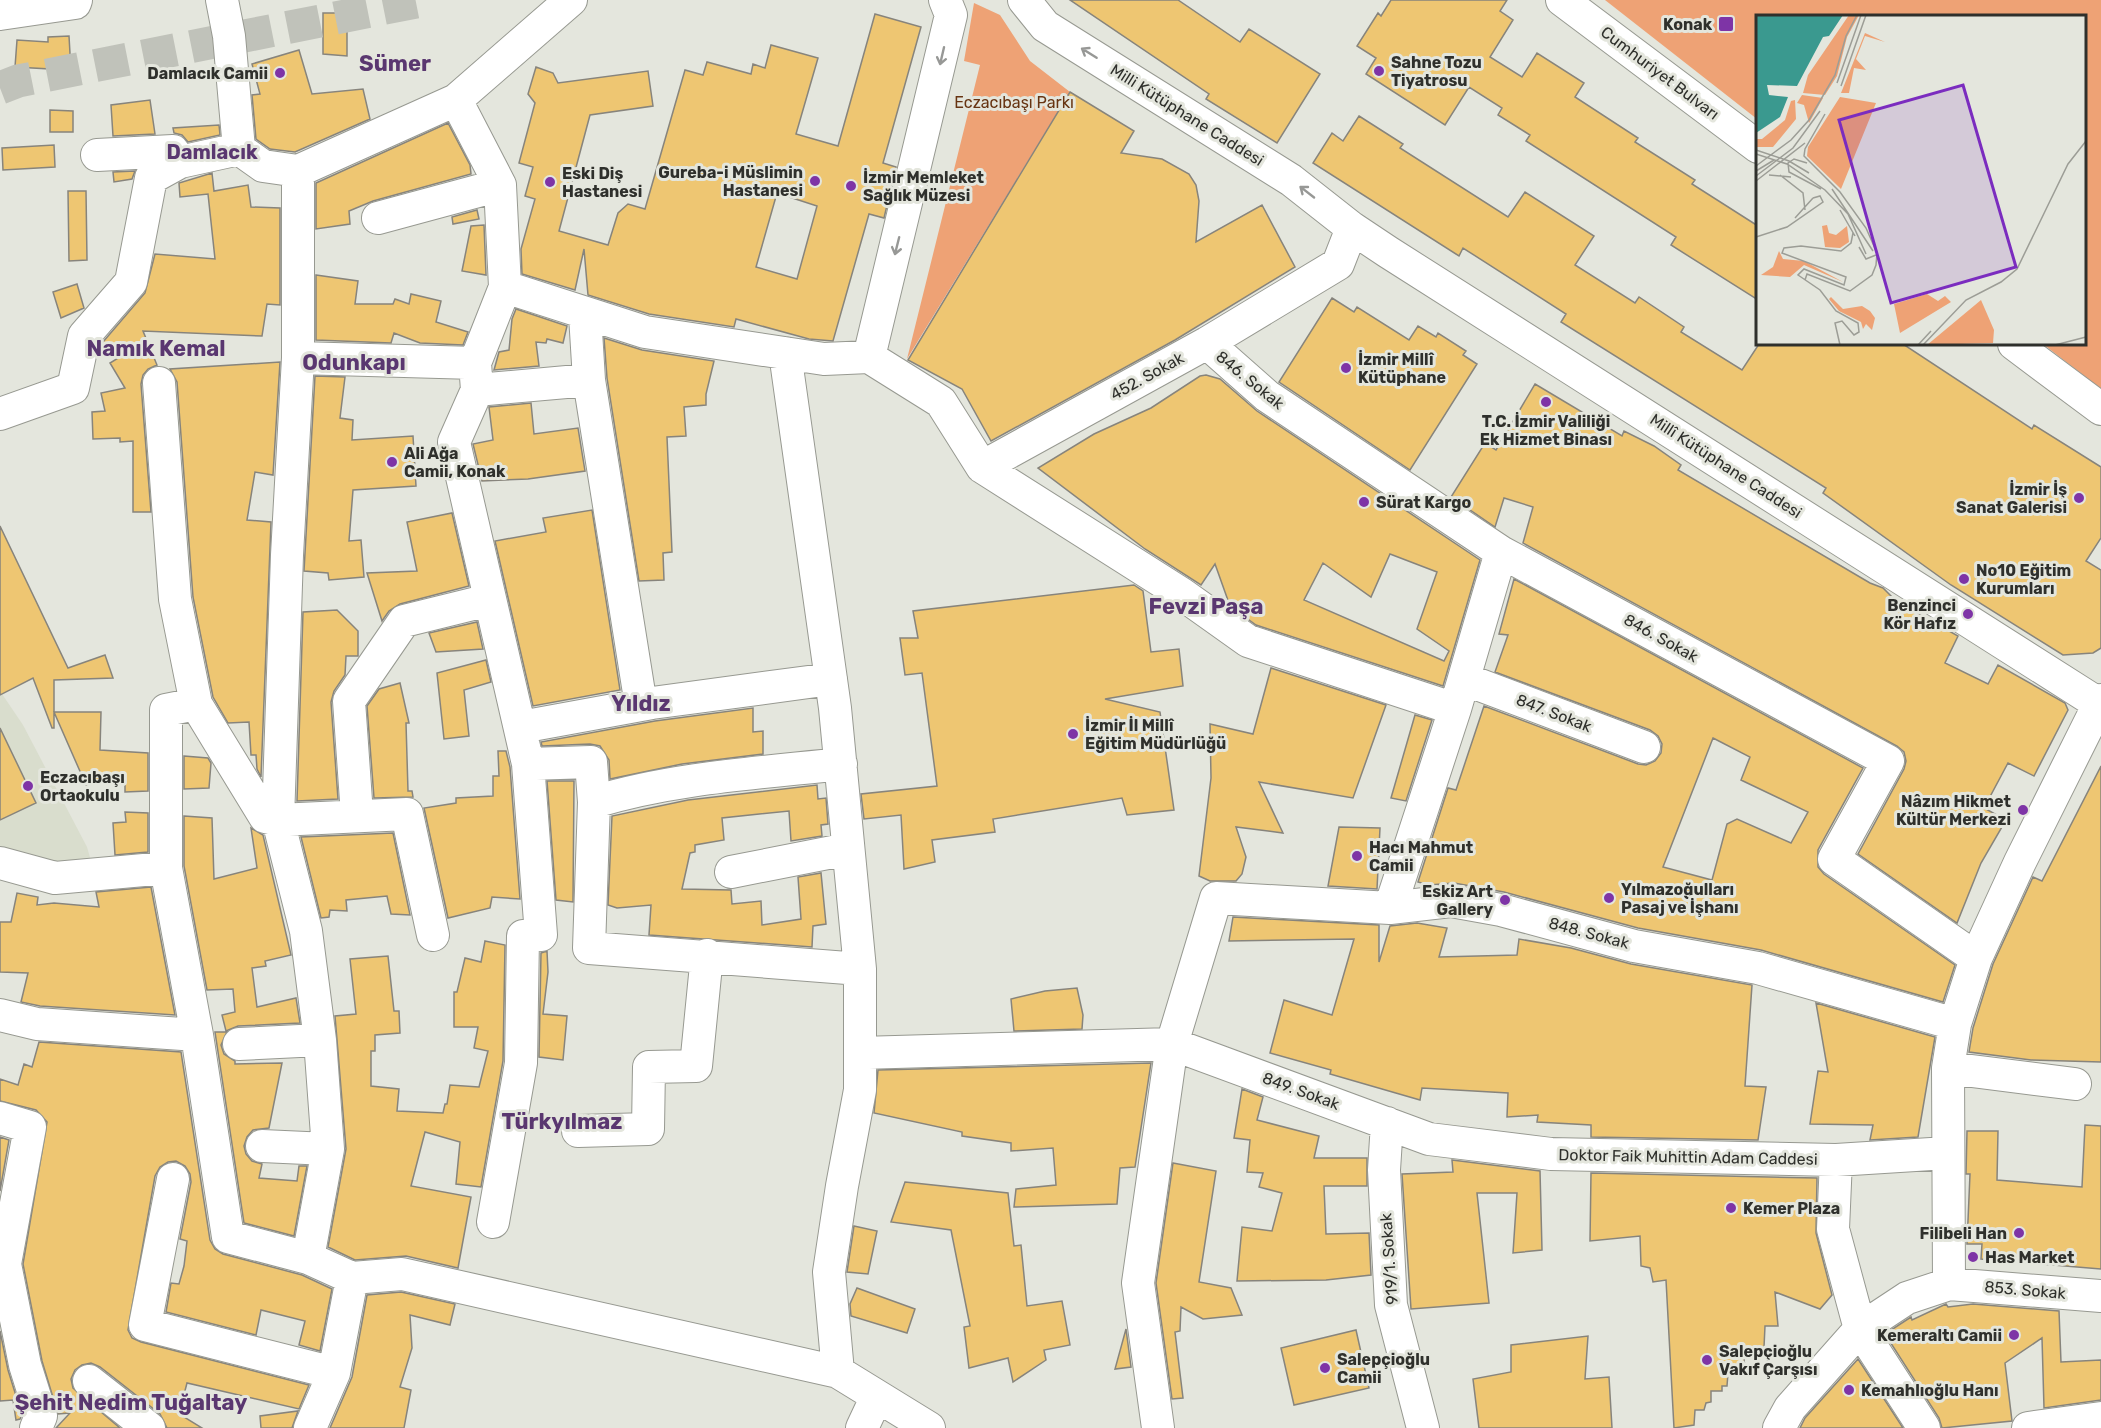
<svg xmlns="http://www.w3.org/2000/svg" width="2101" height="1428" viewBox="0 0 2101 1428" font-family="Rubik,sans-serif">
<rect width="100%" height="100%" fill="#e4e6dd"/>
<!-- built -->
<path fill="#d9ddcd" d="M0,691L23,725L87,847L93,868L0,854Z"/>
<!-- green -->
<path fill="#eea275" d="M1605,0H2101V389L2043,344H2084V16H1758L1757,119Z
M974,3L1000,15L1030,61L1070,92L907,359L980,65L964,61Z"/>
<!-- building -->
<path fill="#eec672" stroke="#87847c" stroke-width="1.5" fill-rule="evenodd" d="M1070,0H1178L1240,42L1249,29L1320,74L1277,143L1206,99L1209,94Z
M1391,0H1507L1500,11L1513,20L1490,57L1522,77L1537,53L1584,83L1575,97L1638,138L1635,142L1695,180L1692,184L1758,226V300L1671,245L1676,237L1526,141L1530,135L1498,115L1502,108L1469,87L1445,125L1366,74L1376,58L1357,46L1378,13L1381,16Z
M323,13H347V56L323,54Z
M875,14L921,27L883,163L896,167L884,218L869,214L833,341L809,339L736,319L734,327L649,314L588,295L584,249L575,290L522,274L521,249L535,199L525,196L533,167L519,163L535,103L528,94L536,67L553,73L558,83L648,71L653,106L590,115L559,231L608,245L618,213L628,204L645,209L685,70L703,75L707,62L751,74L753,64L765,68L771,45L818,58L796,134L838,146ZM777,193L817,206L797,279L756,267Z
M69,36L71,71L50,73V69L15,67L17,40L48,42V37Z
M299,50L312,94L363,89L370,119L295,152L270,149L256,139L252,95L260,94L252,64Z
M1070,92L1134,131L1121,153L1162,159L1189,174L1196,185L1199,201L1196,242L1262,205L1295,267L1175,340L991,441L962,389L908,360Z
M150,100L155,134L113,136L111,105Z
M50,110L73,111V132H50Z
M1359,116L1403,144L1400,148L1508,217L1525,192L1594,236L1575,265L1635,303L1639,297L1684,327L1681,332L1742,370L1759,344H1903L2032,429L2034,425L2101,467V538L2086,561L2101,570V648L2093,653L2063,655L1951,585L1823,493L1826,488L1561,322L1566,314L1463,248L1459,256L1313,163L1332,133L1343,141Z
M448,123L470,165L471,174L373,201L349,211L350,224L316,229V183Z
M219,125L220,135L188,142L182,135L174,133L173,128Z
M54,145L55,167L3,170L2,148Z
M135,171L132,179L114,182L113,172Z
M212,173L214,191L248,185L251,207L280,208V305L267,304L262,336L143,331L157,365L148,369L143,375L141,384L151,512H133V441L120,442V438L93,439L92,412L105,411L101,393L125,388L110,363L128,352L103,342L145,293L155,254L215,259L208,194L180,197L179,183Z
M68,191H86L87,260L69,261Z
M477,210L479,219L453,224L452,217Z
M484,225L486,275L462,271L471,226Z
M316,275L358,281L355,304H393L395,299L409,304L411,294L441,301L436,322L468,332L463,345L420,343L394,333L391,343L316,340Z
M77,284L84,308L61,318L53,292Z
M1332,298L1354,312L1357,307L1409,340L1418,326L1436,337L1438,333L1466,351L1463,355L1477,364L1410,470L1279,382Z
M516,309L567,326L563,343L547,339L546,343L536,342L539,366L494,370L499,352L509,350L512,319Z
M604,338L642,350L714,361L706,394V405L684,407L686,436L667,437L672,552L663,553L664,580L639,581L607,378Z
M280,362L273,475L255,472L247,520L271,522L261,777L257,769L256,755H251L249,722L228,723L213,697L193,597L177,382L170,369Z
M1206,375L1220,379L1257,411L1480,560L1443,686L1256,625L1230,606L1215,564L1201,585L1145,549L1038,468L1094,434L1151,408L1200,376ZM1390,554L1437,572L1417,629L1449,651L1444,661L1304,600L1323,563L1371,597Z
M315,376L345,377L340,418L353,420L352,440L413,436L416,486L353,490L349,541L361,540L364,577L329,580L328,573L304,571Z
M1535,384L1622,436L1624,431L1654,446L1681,465L1678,470L1870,583L1883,588L1896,601L1958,636L1945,663L1988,684L1998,665L2065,703L2068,710L2034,776L2008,763L1984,808L2006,820L1981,863L1957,923L1858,854L1904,769L1906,761L1904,752L1897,746L1523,543L1533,507L1504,498L1495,527L1451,497L1485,443L1496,450Z
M531,403L534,434L578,428L585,471L528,479L482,481L473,444L493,440L489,407Z
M592,510L620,690L533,706L495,541L546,532L543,518Z
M452,513L469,586L400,604L389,611L382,621L367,573L417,571L407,522Z
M0,526L68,668L105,655L113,678L54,680V728H52L33,678L0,695Z
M1514,579L1863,768L1818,850V867L1824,874L1955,965L1943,1002L1761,950L1638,928L1504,892L1454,883L1429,885L1418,882L1448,788L1456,790L1484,706L1638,764L1646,765L1655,761L1661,753L1662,744L1658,736L1650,730L1495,672L1508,635L1499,634ZM1713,738L1750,757L1741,780L1808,812L1791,843L1737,819L1727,824L1712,880L1663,867Z
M1134,585L1143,591L1151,652L1179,649L1183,686L1105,699L1160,712L1174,810L1127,815L1122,798L993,819L995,832L932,840L935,862L904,869L901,815L864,819L861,794L937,786L922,673L905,675L900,638H918L913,611Z
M337,610L358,631V656H346L345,675L334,691L331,702L338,799L297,801L303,612Z
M477,622L483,649L436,652L429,633Z
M486,660L491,682L464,690L469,736L444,739L437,673Z
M1271,668L1386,705L1353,798L1259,782L1283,833L1236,827L1246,857L1242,874L1236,881H1210L1199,876L1211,778L1210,724L1253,734Z
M400,683L409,723H406L408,791H412L413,797L374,798L367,706L379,689Z
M753,708V732L763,731V754L682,764L610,779L609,760L600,746L590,744L542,746L541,742L655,721Z
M54,712H101L100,750L148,753V791L125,792V779L86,785Z
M1415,715L1432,720L1406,801L1391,798Z
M0,728L36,803L0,820Z
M498,751H506L510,767L520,899L492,897L490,908L448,918L424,808L456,803V798L493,796V776H499Z
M184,756L208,758L211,763L209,788L184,789Z
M2101,766V1062L2031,1060L1969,1052L1973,1028L1993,964L2033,877L2042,881Z
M547,781H574L573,902L556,900Z
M817,785L818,799L826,798L828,824L821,825L822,836L791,841L789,811L722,818L724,840L695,845V852L690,853L682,889L731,890L732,904L761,901L762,925L801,919L798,877L821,873L826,924L813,926L812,947L649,935L651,905L617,908L608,905L612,816L688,800Z
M125,812L148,813V852L115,855L113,823L126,822Z
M184,816L212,818L214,879L257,868L251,828L263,835L291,955L265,961L266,966L252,968L257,1007L296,998L300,1023L238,1026L226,1031L222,1015L235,1012L233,989L207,990L184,866Z
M1339,827L1380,828L1377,889L1328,886Z
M393,833L410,915L391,914L387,896L346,900L347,911L330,910L329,917L321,918L301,837Z
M151,887L175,1015L40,1006L21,1002L28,973L0,972V922H11L17,893L38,897L37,905L54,903L99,907L96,892Z
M1233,917L1379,925V962L1390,926L1417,923L1447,928L1439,957L1517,955L1519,939L1571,948L1631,964L1752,985L1745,1086L1766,1087L1758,1140L1591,1137V1125L1537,1122L1538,1115L1507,1117L1508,1093L1422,1088L1420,1100L1330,1074L1331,1070L1270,1053L1284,1000L1332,1015L1354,939L1229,941Z
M485,941L505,945L503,1061L481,1187L456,1184L460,1142L425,1132L411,1186L471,1197L458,1268L406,1256L355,1260L328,1247L346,1149L335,1016L356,1014L350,959L388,956L394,1011H399L400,1033L375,1035V1051H371V1086L399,1089L397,1111L443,1113L445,1104H447L450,1085L479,1087L488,1051L474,1048L478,1027H454V992H457L465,958L481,962Z
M547,951L548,972L543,1014L567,1016L563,1060L539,1057L541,953Z
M1077,988L1083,1015L1082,1029L1014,1031L1011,999L1045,991Z
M1816,1003L1935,1037L1918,1137L1870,1140L1873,1125L1810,1124L1818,1071L1828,1072Z
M215,1032H227L221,1045L224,1054L235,1061V1064L282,1063L269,1128L253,1130L247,1137L244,1146L246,1154L252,1161L262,1164L259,1178L297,1181L299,1166H307L294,1236L244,1223Z
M39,1042L181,1052L210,1240L215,1249L223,1254L302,1275L332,1289L320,1351L299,1345L305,1321L261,1310L256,1335L166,1312L171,1283L179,1284L184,1266L187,1241L180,1239L191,1182L190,1174L185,1166L176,1161L168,1162L160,1167L155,1176L128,1330L132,1338L141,1342L309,1385L299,1409L187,1383L179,1414L202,1428H167L160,1414L100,1367L91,1363L82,1365L75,1370L71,1379L73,1388L120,1428H56L70,1413L58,1414L42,1361L23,1264L47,1122L36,1110L0,1101V1079L18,1085L24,1064L32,1067Z
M1151,1063L1135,1167L1120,1168L1117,1204L1014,1207L1016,1189L1056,1185L1053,1148L1011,1151V1143L962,1136V1132L874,1113L878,1070Z
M1242,1089L1263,1097L1257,1120L1319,1136L1314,1158H1367V1186H1324L1326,1234L1369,1233L1371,1275L1326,1280L1237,1281L1242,1227L1272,1231L1282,1193L1259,1187L1263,1173L1247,1172L1250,1140L1234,1138Z
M2085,1125L2101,1126V1269L1981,1259L1982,1244H1967L1970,1174H1966L1967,1131H1998L1997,1180L2082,1187Z
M0,1137L9,1140L0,1191Z
M1452,1160L1540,1171L1542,1250L1513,1253L1517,1193H1477L1489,1303L1411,1309L1402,1174L1453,1172Z
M1173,1163L1216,1171L1199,1282L1231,1288L1242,1315L1203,1319L1181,1307L1180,1331L1175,1332L1183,1398L1172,1399L1156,1283Z
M1591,1173L1817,1178L1816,1233L1832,1295L1820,1309L1775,1292L1778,1326H1765L1764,1347L1757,1348V1352L1743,1353L1745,1367H1740V1371L1728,1373L1727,1386H1722V1391H1711V1402L1706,1403L1704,1410H1695L1694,1425L1674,1428L1666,1280L1653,1282L1650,1268L1641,1266L1640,1236L1590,1241Z
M905,1182L1008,1193L1014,1246L1021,1245L1027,1306L1062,1301L1070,1345L1044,1350L1046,1360L1013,1382L1008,1358L969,1368L964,1327L970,1326L951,1230L891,1222Z
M854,1226L877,1231L868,1274L847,1272Z
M857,1288L915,1309L907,1333L851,1316L850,1304Z
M401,1292L455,1304L450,1325L410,1315L412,1348L400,1387L411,1390L404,1428H330L352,1377L367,1295Z
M1946,1304L1948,1307L1973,1304L2059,1311L2061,1362L2101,1360V1400L2044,1408L2042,1338L2005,1363L2012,1421L1942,1428L1939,1418L1885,1334L1911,1317L1912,1320Z
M1126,1329L1131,1367L1115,1369Z
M1356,1330L1369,1388L1294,1405L1281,1348Z
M0,1331L8,1370L22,1415L20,1419L16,1420L13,1400L0,1401Z
M1588,1336L1585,1379L1609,1377L1612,1428H1479L1473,1379L1511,1372V1345Z
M1858,1359L1903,1428H1800L1805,1418Z
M298,1411L292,1428H261L260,1416Z"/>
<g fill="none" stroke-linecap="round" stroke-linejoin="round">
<!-- major-tunnel -->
<path stroke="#c0c2ba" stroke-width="33" stroke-dasharray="33 16" stroke-linecap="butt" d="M0,88L18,81L426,0"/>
<defs>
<path id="minor" d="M222,0L229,36L239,149L263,166L298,171L456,100L500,185L505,287L645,332L824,359L869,357L941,402L982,467L1182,594L1248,641L1455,709
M1024,0L1045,26L1291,180L1352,228L1388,252L2099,704
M1562,0L1758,147
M0,14L75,3L76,0
M456,100L571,0
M97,155L173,151L180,162
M298,171V358L287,555L278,820L306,931L320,1040L328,1149L308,1258L352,1278L334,1373L310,1428
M378,218L500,185
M585,315L589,380L640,699L652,703
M1207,343L1267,396L1501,552L1888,761L1834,859L1976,958
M2014,344L2101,409
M785,353L835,708L860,969V1090L842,1186L829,1272L838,1372
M869,357L951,15L945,0
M298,358L475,363
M159,383L175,599L196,704L265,817L278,820L407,814L433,935
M477,390L589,380
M0,414L73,388L84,336L131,282L151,178L180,162L239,149
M982,467L1207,343L1338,264L1352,228
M1464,679L1644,747
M196,704L166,710V868L197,1035L228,1237L308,1258
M521,727L652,703L831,679
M528,764L591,762L594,802L589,948L860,969
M594,802C673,778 758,773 841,764
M357,815L349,701L404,621L489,600
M0,863L55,878L166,868
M731,872L848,849
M1390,908L1455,709L1501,552
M0,1015L37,1024L197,1035
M239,1044L320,1040
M860,1053L1172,1044L1429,1139L1551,1154L1836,1160L1947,1153
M1948,1068L2075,1084
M0,1118L30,1127L5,1264L25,1365L41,1416L36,1428
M1387,1123L1384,1170L1391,1305L1423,1428
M578,1131L648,1129L649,1067L696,1066L707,955
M262,1146L328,1149
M1836,1160L1833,1229L1860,1329L1924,1428
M173,1179L145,1325L334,1373
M493,1222L521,1063L523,936L541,935L528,764L454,442L477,390L475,363L505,287
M352,1278L402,1274L838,1372L929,1428
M1949,1284L1948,1068L1955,1024L1976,958L2020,862L2101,700
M89,1381L149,1428
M862,1428L877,1396
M1158,1428L1138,1283L1172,1044L1216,898L1390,908L1451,901L1501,910L1634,946L1758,968L1955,1024
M1779,1428L1790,1408L1860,1329L1907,1298L1949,1284L2101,1296
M2028,1428L2101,1418"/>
</defs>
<!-- minor casing -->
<use href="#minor" stroke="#979991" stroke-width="34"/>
<!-- minor -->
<use href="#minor" stroke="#fff" stroke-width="32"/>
</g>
<!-- one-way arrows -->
<defs><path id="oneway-shaft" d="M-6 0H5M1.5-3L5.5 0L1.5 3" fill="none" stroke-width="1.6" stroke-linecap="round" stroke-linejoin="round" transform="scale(1.5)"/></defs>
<g stroke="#979896">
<use href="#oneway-shaft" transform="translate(1089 53) rotate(-148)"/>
<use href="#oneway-shaft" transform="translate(942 56) rotate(103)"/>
<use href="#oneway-shaft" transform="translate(1307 192) rotate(-142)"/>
<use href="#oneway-shaft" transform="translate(897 246) rotate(104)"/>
</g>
<!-- markers -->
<g fill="#7e34a6" stroke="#e4e6dd" stroke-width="2">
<rect x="1718" y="16" width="16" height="16" rx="3"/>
<circle cx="1379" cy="71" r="6"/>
<circle cx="280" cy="73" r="6"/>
<circle cx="815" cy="181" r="6"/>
<circle cx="550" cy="182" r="6"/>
<circle cx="851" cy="186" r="6"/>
<circle cx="1346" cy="368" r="6"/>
<circle cx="1546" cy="402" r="6"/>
<circle cx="392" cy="462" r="6"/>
<circle cx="2079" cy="498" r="6"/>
<circle cx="1364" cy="502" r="6"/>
<circle cx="1964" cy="579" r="6"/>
<circle cx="1968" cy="614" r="6"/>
<circle cx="1073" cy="734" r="6"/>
<circle cx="28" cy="786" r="6"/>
<circle cx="2023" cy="810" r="6"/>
<circle cx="1357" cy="856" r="6"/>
<circle cx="1609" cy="898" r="6"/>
<circle cx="1505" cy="900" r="6"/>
<circle cx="1731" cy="1208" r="6"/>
<circle cx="2019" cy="1233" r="6"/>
<circle cx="1973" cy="1257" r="6"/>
<circle cx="2014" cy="1335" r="6"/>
<circle cx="1707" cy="1360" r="6"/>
<circle cx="1325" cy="1368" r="6"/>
<circle cx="1849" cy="1390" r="6"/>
</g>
<g text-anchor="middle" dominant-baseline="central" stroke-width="6" stroke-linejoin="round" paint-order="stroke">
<!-- poi labels -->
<g font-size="16" font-weight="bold" fill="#2f302c" stroke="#e4e6dd" text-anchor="start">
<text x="1712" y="24" text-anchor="end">Konak</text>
<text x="1391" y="62">Sahne Tozu<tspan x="1391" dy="18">Tiyatrosu</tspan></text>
<text x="268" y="73" text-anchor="end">Damlacık Camii</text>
<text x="803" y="172" text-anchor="end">Gureba-i Müslimin<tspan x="803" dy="18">Hastanesi</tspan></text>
<text x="562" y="173">Eski Diş<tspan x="562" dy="18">Hastanesi</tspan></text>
<text x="863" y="177">İzmir Memleket<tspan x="863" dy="18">Sağlık Müzesi</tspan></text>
<text x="1358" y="359">İzmir Millî<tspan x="1358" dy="18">Kütüphane</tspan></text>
<text x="1546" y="421" text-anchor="middle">T.C. İzmir Valiliği<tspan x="1546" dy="18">Ek Hizmet Binası</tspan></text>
<text x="404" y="453">Ali Ağa<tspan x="404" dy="18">Camii, Konak</tspan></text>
<text x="2067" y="489" text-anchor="end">İzmir İş<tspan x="2067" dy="18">Sanat Galerisi</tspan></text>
<text x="1376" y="502">Sürat Kargo</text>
<text x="1976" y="570">No10 Eğitim<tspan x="1976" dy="18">Kurumları</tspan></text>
<text x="1956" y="605" text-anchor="end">Benzinci<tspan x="1956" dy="18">Kör Hafız</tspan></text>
<text x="1085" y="725">İzmir İl Millî<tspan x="1085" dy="18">Eğitim Müdürlüğü</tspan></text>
<text x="40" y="777">Eczacıbaşı<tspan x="40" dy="18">Ortaokulu</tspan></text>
<text x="2011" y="801" text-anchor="end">Nâzım Hikmet<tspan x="2011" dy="18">Kültür Merkezi</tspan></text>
<text x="1369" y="847">Hacı Mahmut<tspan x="1369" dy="18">Camii</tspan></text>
<text x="1621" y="889">Yılmazoğulları<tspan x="1621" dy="18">Pasaj ve İşhanı</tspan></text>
<text x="1493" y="891" text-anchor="end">Eskiz Art<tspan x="1493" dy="18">Gallery</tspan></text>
<text x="1743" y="1208">Kemer Plaza</text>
<text x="2007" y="1233" text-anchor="end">Filibeli Han</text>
<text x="1985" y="1257">Has Market</text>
<text x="2002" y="1335" text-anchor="end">Kemeraltı Camii</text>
<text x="1719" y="1351">Salepçioğlu<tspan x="1719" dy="18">Vakıf Çarşısı</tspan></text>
<text x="1337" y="1359">Salepçioğlu<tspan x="1337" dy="18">Camii</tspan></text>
<text x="1861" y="1390">Kemahlıoğlu Hanı</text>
</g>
<!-- street labels -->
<g font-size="16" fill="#2f302c" stroke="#e4e6dd">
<text transform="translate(1660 73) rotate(37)">Cumhuriyet Bulvarı</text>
<text transform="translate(1187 115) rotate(32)">Milli Kütüphane Caddesi</text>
<text transform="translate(1147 376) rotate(-29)">452. Sokak</text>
<text transform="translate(1250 380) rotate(39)">846. Sokak</text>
<text transform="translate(1726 466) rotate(33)">Millî Kütüphane Caddesi</text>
<text transform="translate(1661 638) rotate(29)">846. Sokak</text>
<text transform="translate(1554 713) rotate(21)">847. Sokak</text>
<text transform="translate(1589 933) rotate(15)">848. Sokak</text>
<text transform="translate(1301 1091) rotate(20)">849. Sokak</text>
<text transform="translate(1688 1157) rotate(1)">Doktor Faik Muhittin Adam Caddesi</text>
<text transform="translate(1389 1259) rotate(-94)">919/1. Sokak</text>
<text transform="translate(2025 1290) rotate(5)">853. Sokak</text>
</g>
<!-- park labels -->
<g font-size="16" fill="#673412" stroke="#e4e6dd">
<text x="1014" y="102">Eczacıbaşı Parkı</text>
</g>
<!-- quarter labels -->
<g font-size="20" font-weight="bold" fill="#5a3770" stroke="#e4e6dd">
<text x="212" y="152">Damlacık</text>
</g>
<!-- district labels -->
<g font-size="22" font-weight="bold" fill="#5a3770" stroke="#e4e6dd">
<text x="395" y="63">Sümer</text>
<text x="156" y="348">Namık Kemal</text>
<text x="354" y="362">Odunkapı</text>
<text x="1206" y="606">Fevzi Paşa</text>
<text x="641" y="703">Yıldız</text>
<text x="562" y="1121">Türkyılmaz</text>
<text x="131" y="1402">Şehit Nedim Tuğaltay</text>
</g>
</g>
<!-- overview -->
<g transform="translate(1756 15)">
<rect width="330" height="330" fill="#e4e6dd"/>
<path d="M93,0H103L91,22L81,61L69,80L47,78L52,60ZM109,18L129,27L109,21L100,44L110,55L98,53L93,78H85ZM46,80L67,83L53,108L48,90L41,88ZM84,82L120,88L85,174L51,141L52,132ZM39,85L40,104L17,132H0V124H6L29,105L35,86ZM71,210L73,218L80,220L91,211L93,227L84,233L69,232L66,211ZM23,236L27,244L48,246L87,267L48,250L34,262L5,260L17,252ZM171,279L182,286L189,281L195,287L144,318L138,289ZM75,282L87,294L106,291L114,296L119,303L116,315L110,309L107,314L105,307L83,296L73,284ZM225,285L238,315L237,328L171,330Z" fill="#eea275"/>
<path d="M0,0H87L73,21L67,22L41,71L11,70L13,80L32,82L24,102L0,118Z" fill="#3a998f"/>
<path fill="none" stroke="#9c9d96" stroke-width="1.5" d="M81,68L105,0M85,71L110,0M0,135L33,146L53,158M0,139L31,149L69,175L92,199L110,239M51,148L38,144L32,148L33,157L65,174M0,151L35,125L53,105L79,60L90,21L101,0M0,156L18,145M13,160L35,162M24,160L47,178L49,195M0,161L37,133L64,96M0,166L49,128M76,174L117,236M84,195L99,221M39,203L57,183M0,222L31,212L67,187L64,181L57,183M103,232L110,244L120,240M49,265L51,259L94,276L116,260L120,250L121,238L110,213L84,177L48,141L49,134L69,99M84,330L79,308L86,306L98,320L103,317L102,308L80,296L64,275L42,260L48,254L88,270L90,262L26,238L28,233L45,231L85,236L95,228L97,218M162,330L175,316M167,330L210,285L245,267L261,254L312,149L330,126M299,330L330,322"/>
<path fill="#7b2cbf" fill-opacity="0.15" stroke="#7b2cbf" stroke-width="3" d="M207,70L260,252L135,288L83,105Z"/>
<rect width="330" height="330" fill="none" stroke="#2f302c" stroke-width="3"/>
</g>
</svg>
